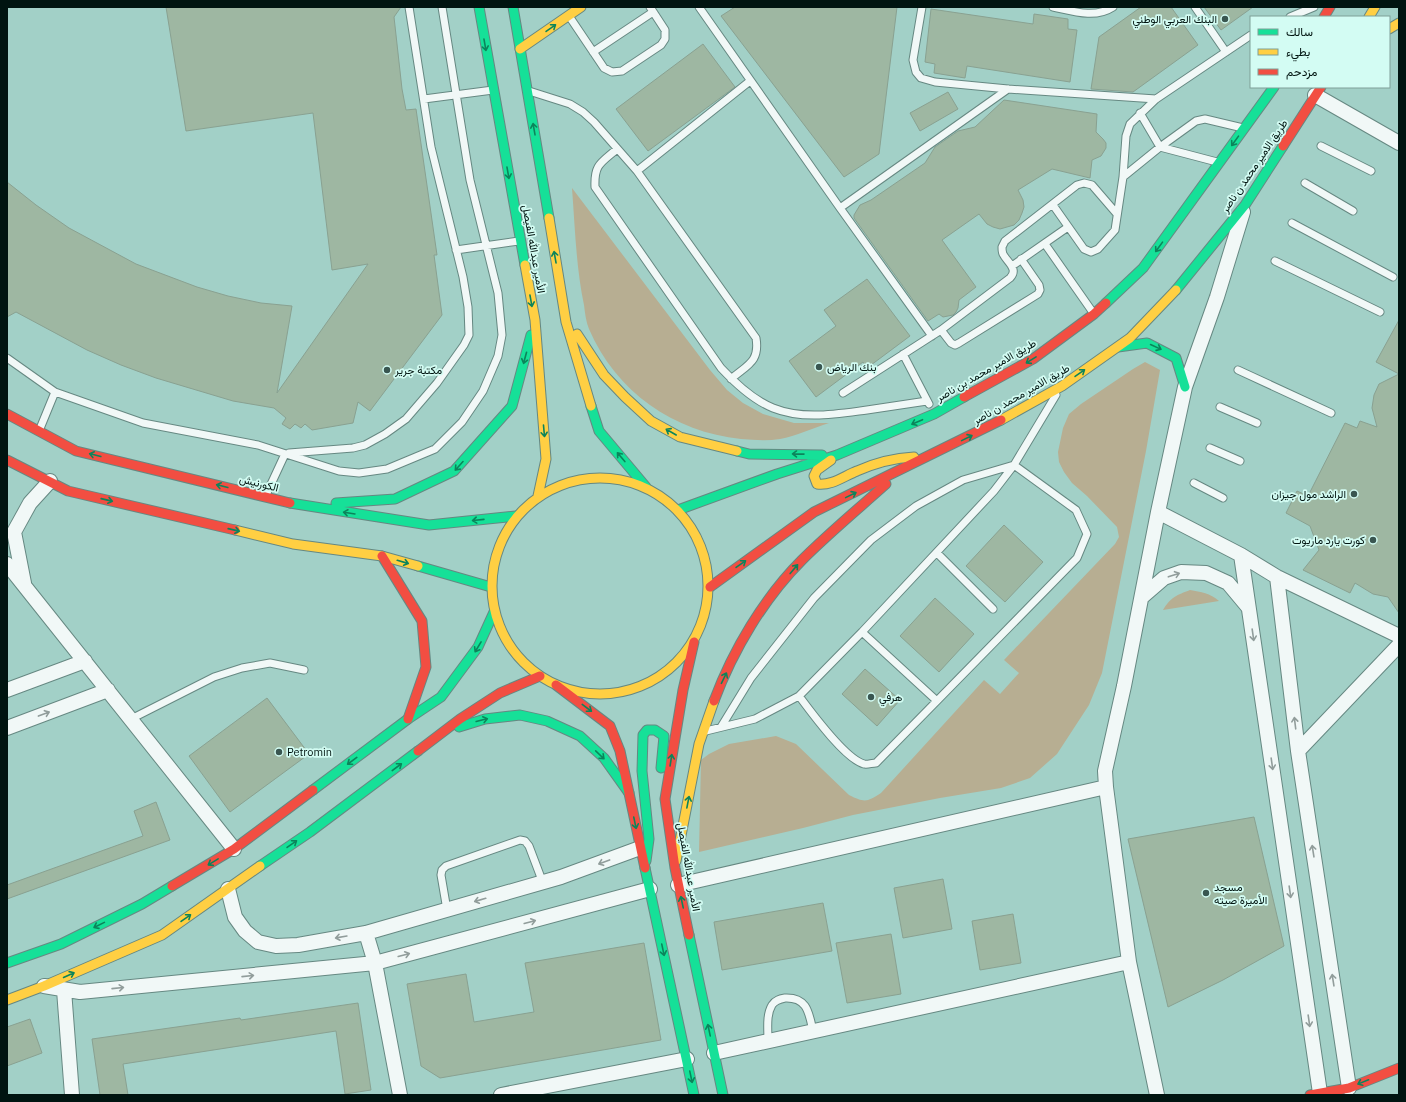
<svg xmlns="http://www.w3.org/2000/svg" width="1406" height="1102" viewBox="0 0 1406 1102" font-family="'IBM Plex Sans',Vazirmatn,sans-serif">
<rect width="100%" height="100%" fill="#a2d0c7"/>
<!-- green -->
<path fill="#b7ae92" d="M572,188L710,370L727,390L743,403L763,414L794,423H829C813,428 796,436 780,439C767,441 754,440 741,439C674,432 616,392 589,329C586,322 585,313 584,305C576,267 575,227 572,188Z
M1145,362L1160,370L1146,451L1102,673L1089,705L1057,754L1030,778L1001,788L940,798L853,815L803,828L699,852L701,760L709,754L729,744L776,736L796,744L849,795C865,803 867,802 881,793L984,680L1000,694L1019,673L1004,660L1115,544L1119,537L1117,527L1087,496L1072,483L1064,472L1059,462L1058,452L1063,428L1069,414L1081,404L1133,369Z
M1190,590C1201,592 1210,593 1219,601L1163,610C1171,597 1177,595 1190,590Z"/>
<!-- building -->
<path fill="#9eb7a2" stroke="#89a191" d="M166,7H401L394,17L402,89L406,110L416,109L437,255H434L442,315L370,411L358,402L353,423L312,430L305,424L301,428L295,424L290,429L282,424L286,418L274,408L233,401L156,378L121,365L87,350L16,312L7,317V182L36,205L69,228L136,264L197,287L228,296L261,303L292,306L277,393L368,264L332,270L313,113L186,131Z
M735,7H897L879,154L844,177L721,16Z
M1141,7H1171L1198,45L1133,92L1091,89L1099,37Z
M1204,7H1253L1221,30Z
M931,9L1033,24L1034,14L1068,19V29L1077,30L1070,82L967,66L965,78L934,73L935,64L925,62Z
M703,44L735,87L648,151L616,109Z
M948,92L958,109L920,131L910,113Z
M1004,100L1097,114L1096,132L1103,139L1106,143V148L1101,156L1092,160L1090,178L1052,169L1018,190L1023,200L1024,207L1022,213L1019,220L1014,225L1000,229L993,227L987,224L979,214L942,240L976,287L959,300L958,308L956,312L953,315L943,317L939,314L928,321L854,218V215L860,205L871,200L925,163L935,147L958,131L975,127Z
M867,279L910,336L867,368L863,362L816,397L789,361L836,326L824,310Z
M1399,320V613L1388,597L1373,594L1355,583L1350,593L1303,570L1319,550L1310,526L1286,513L1297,491L1308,496L1345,423L1357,428L1360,421L1377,427L1372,408L1374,395L1379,384L1399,374L1376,362Z
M1004,525L1043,562L1005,602L966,566Z
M935,598L974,634L939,672L900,636Z
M865,669L900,700L877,726L842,694Z
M267,698L309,754L230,812L189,756Z
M156,802L170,840L7,899V885L143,836L134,811Z
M1254,817L1284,946L1223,980L1168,1007L1128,839Z
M943,879L952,929L903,938L894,888Z
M823,903L832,951L722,970L714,922Z
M1013,914L1021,963L980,970L972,921Z
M891,934L901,994L847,1003L836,943Z
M644,943L661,1040L440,1078L421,1066L407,984L466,974L474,1022L534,1012L525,963Z
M358,1003L371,1090L345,1094L336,1031L123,1064L128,1095H100L92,1039L240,1018L241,1020Z
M30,1019L42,1053L7,1066V1027Z"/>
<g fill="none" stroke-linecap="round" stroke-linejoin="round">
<defs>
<path id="lane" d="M699,7L840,208L932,336
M922,7L913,60L916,72L921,78L935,82L1008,89L1156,99
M1053,7C1072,11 1095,19 1113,7
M1195,7L1226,52
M569,16L604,68L612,72L622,71L661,45L665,39V30L650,7
M1290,17L1314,7
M593,52L653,12
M529,91L570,104L583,112L594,122L637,171L756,338C760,362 747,365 731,379
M424,99L493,90
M1140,113L1160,147L1196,121L1205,119L1243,128
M1321,146L1371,171
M617,149C601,163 594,164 595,187L721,368C735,383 753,400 773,408C803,420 836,414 867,410C887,407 907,404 927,401
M637,171L750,81
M1123,177L1126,136L1130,124L1156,99L1251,35
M1305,183L1353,211
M1053,205L1084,249L1091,252L1098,249L1115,230L1123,177L1160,147L1217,162
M840,208L1008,89
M1292,223L1393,277
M1045,244L1094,314
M456,250L519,241
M1275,261L1380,312
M1012,266L1068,227
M941,330L951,343L955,345L959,343L1038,294L1040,290L1039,285L1021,259
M903,354L929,404
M7,358L55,392L143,423L258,445L339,471L359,473L387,469L435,449L462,422L483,391L498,356L502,335L498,293L470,180L442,7
M1238,370L1331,413
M843,393L941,330L1010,278C1019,269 1007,262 1003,254C1002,252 1002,249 1002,247L1005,241L1077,185L1084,183L1092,185L1117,214
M1220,407L1257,423
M39,431L55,392
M1210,448L1240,461
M289,453L353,448L365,445L385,434L406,419L437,383L464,345L469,335L468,307L463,277L431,147L409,7
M1194,483L1223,498
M266,495L285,454
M937,553L993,609
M862,632L937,701
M131,719L214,677L242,668L270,663L304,670
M721,727L751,678L814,598L871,540L916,506L963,480L1014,465L1076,510L1087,534L1077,558L876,763C872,763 867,765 864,764C845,759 811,712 799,696
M706,731L755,719L799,696L862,632L994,491L1014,465L1056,395
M447,910L441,875L442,870L446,866L520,840L525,841L529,846L543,883
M768,1041C768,1029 766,1015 772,1005C775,1000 780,999 785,998C808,997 809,1014 813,1031"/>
<path id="street" d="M1315,95L1399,143
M1158,512L1241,555L1277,577L1399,636
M1241,555L1320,1093
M7,564L234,849
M1277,577L1298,751L1349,1088
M24,583L14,532L30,503L50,481
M1142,597L1164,578L1181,572L1206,573L1228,583L1248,607
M7,690L85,661
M7,728L108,690
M1298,751L1399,645
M678,885L1106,787
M228,889L235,917L245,931L258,942L276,946L298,945L366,933L561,877L640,848
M366,933L375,963L400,1095
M44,986L80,992L375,963L650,889
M64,990L72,1095
M714,1053L1129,962
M501,1095L687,1059
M1157,1095L1129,962L1106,787L1105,771L1124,686L1158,512L1185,387L1217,297L1243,212"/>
<path id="fast" d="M479,7L525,265
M513,7L549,218
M1176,290L1245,205L1283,146
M1106,303L1143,268L1274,87
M1118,347L1147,343L1176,358L1185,387
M591,406L599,431L646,487
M737,451L749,454L822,455
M290,503L429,525L516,516
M336,503L395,499L454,471L512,406L531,335
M678,510L777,474L837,455L934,414L964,397
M418,566L491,587
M459,727L485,719L520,715L547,721L580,736L604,758L629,793
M313,790L408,719L441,697L478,647L494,612
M646,861L649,839L642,771L643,735L647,730H655L664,736L661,768
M260,866L310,832L418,751
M645,868L694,1095
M689,935L723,1095
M7,963L61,944L142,904L172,886"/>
<path id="slow" d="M1369,17L1375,7
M1389,29L1399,23
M520,49L581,7
M549,218L566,322L591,406
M525,265L535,320L546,459L538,496
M577,334L604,375L625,397L651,421L680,437L737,451
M1001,420L1062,386L1130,338L1176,290
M831,460L817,470L814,476L817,484C832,486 844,476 857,471C875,463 894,458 914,457
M492 586a108 108 0 1 1 216 0a108 108 0 1 1-216 0Z
M235,530L293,544L382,556L418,566
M676,861L699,744L714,701
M7,1000L44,986L162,935L260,866"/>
<path id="jam" d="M1324,17L1330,7
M1283,146L1321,87
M964,397L1033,359L1094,314L1106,303
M7,414L76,451L290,503
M7,460L68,491L235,530
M382,556L422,621L426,667L408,719
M710,587L814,512L1001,420
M556,685L610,726L620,751L645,868
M714,701C733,650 764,598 802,560C829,533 858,509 886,484
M418,751L460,719L500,693L540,676
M172,886L234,849L313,790
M689,935L675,868L665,799L683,690L694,642
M1310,1095L1349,1088L1399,1068"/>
</defs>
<!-- lane casing -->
<use href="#lane" stroke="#668882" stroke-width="9"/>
<!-- street casing -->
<use href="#street" stroke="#668882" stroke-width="16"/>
<!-- fast casing -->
<use href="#fast" stroke="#668882" stroke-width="11"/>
<!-- slow casing -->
<use href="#slow" stroke="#668882" stroke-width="11"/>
<!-- jam casing -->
<use href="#jam" stroke="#668882" stroke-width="11"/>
<!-- lane -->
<use href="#lane" stroke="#f1f8f7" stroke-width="7"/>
<!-- street -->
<use href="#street" stroke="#f1f8f7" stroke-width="14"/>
<!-- fast -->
<use href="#fast" stroke="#16e098" stroke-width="9"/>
<!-- slow -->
<use href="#slow" stroke="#ffcf43" stroke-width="9"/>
<!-- jam -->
<use href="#jam" stroke="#f24e42" stroke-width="9"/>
</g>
<!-- one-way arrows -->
<defs><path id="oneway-shaft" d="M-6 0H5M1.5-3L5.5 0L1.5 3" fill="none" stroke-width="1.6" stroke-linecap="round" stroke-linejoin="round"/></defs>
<g stroke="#0c845b">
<use href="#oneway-shaft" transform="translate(551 28) rotate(-35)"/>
<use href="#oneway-shaft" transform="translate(485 45) rotate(80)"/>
<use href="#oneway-shaft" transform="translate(534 129) rotate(-100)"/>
<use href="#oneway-shaft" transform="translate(1235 141) rotate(126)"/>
<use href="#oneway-shaft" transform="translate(508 173) rotate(80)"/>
<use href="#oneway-shaft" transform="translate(1159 247) rotate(126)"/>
<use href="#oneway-shaft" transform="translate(555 257) rotate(-100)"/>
<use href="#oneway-shaft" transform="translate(531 301) rotate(80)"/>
<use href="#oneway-shaft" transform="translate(1156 347) rotate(25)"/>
<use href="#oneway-shaft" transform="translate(525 358) rotate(105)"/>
<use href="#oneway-shaft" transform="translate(1031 360) rotate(148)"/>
<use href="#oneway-shaft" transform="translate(1080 373) rotate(-35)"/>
<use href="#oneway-shaft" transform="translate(917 422) rotate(157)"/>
<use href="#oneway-shaft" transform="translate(544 431) rotate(85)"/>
<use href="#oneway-shaft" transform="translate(671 432) rotate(-150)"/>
<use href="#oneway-shaft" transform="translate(967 438) rotate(-26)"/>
<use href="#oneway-shaft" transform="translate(798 454) rotate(-179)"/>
<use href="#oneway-shaft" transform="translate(95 455) rotate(-166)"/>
<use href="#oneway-shaft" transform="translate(621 457) rotate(-130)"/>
<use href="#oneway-shaft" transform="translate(459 466) rotate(132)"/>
<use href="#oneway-shaft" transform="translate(222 486) rotate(-166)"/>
<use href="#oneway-shaft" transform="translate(851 495) rotate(-26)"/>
<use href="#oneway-shaft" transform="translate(107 500) rotate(13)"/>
<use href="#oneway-shaft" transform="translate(349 513) rotate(-171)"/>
<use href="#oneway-shaft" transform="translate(478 520) rotate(174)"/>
<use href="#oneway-shaft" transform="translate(234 530) rotate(13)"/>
<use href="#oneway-shaft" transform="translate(403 562) rotate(16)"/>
<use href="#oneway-shaft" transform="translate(741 564) rotate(-35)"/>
<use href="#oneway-shaft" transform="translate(794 569) rotate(-50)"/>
<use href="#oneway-shaft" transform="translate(478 647) rotate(121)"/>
<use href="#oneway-shaft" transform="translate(724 678) rotate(-64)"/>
<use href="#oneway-shaft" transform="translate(587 708) rotate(37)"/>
<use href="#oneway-shaft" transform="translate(482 720) rotate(-14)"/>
<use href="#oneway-shaft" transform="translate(600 755) rotate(44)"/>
<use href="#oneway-shaft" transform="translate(671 760) rotate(-81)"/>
<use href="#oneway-shaft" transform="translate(352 761) rotate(143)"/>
<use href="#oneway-shaft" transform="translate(397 767) rotate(-37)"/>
<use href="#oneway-shaft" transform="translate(688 802) rotate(-79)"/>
<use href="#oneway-shaft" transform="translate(635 823) rotate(78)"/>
<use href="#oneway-shaft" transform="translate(292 844) rotate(-35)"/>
<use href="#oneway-shaft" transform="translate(213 862) rotate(149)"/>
<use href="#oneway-shaft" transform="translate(682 902) rotate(-102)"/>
<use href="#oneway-shaft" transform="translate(186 918) rotate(-35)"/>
<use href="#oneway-shaft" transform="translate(99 925) rotate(154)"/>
<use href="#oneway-shaft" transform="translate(663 950) rotate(78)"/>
<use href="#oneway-shaft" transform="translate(69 975) rotate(-24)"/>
<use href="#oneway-shaft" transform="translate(709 1030) rotate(-102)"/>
<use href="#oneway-shaft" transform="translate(691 1077) rotate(78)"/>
<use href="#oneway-shaft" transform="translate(1363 1082) rotate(158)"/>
</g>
<g stroke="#919d9b">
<use href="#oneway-shaft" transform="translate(1174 575) rotate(-18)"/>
<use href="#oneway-shaft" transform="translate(1253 635) rotate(82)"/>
<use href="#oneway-shaft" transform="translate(44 714) rotate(-20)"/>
<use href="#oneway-shaft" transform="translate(1295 723) rotate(-97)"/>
<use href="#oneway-shaft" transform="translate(1272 764) rotate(82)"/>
<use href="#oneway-shaft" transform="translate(1313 851) rotate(-99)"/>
<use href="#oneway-shaft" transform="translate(604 862) rotate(160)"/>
<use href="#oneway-shaft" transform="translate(1290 892) rotate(82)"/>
<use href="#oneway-shaft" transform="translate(480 900) rotate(164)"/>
<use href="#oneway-shaft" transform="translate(530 922) rotate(-15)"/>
<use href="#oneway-shaft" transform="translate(341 937) rotate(170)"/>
<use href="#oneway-shaft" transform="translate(404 955) rotate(-15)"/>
<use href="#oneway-shaft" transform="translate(248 976) rotate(-6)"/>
<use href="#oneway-shaft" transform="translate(1333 980) rotate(-99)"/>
<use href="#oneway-shaft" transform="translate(118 988) rotate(-6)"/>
<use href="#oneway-shaft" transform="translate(1309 1021) rotate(82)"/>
</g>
<!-- markers -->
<g fill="#395650" stroke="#d3fcf3" stroke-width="1.5">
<circle cx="1225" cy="19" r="4"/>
<circle cx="819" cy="367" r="4"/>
<circle cx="387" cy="370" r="4"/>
<circle cx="1354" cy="494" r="4"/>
<circle cx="1373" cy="540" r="4"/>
<circle cx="871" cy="697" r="4"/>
<circle cx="279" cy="752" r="4"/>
<circle cx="1206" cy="893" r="4"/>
</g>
<g text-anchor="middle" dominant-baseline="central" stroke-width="3.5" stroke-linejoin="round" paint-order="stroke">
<!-- poi labels -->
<g font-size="11" fill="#001410" stroke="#d3fcf3" text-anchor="start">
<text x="1217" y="19" text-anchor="end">البنك العربي الوطني</text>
<text x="827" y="367">بنك الرياض</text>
<text x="395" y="370">مكتبة جرير</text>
<text x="1346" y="494" text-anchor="end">الراشد مول جيزان</text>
<text x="1365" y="540" text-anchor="end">كورت يارد ماريوت</text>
<text x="879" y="697">هرفي</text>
<text x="287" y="752">Petromin</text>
<text x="1214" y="887">مسجد<tspan x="1214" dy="13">الأميرة صيته</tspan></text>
</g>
<!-- street labels -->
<g font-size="11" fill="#001410" stroke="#d3fcf3">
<text transform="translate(1254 166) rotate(-56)">طريق الامير محمد ن ناصر</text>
<text transform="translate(534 249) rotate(80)">الأمير عبدالله الفيصل</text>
<text transform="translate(986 370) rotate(-30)">طريق الامير محمد بن ناصر</text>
<text transform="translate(1021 394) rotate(-30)">طريق الامير محمد ن ناصر</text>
<text transform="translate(259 483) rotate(14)">الكورنيش</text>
<text transform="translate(689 867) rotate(80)">الأمير عبدالله الفيصل</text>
</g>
</g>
<!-- border -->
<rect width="1406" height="1102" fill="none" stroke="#001410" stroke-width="16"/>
<!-- legend -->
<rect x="1250" y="16" width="140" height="72" fill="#d3fcf3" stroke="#7f9f98"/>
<rect x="1258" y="29" width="20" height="6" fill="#16e098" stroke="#7f9f98"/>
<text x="1286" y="36" font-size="12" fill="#001410">سالك</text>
<rect x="1258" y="49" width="20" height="6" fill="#ffcf43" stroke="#7f9f98"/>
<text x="1286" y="56" font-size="12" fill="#001410">بطيء</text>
<rect x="1258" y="69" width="20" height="6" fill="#f24e42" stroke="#7f9f98"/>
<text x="1286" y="76" font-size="12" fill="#001410">مزدحم</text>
</svg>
